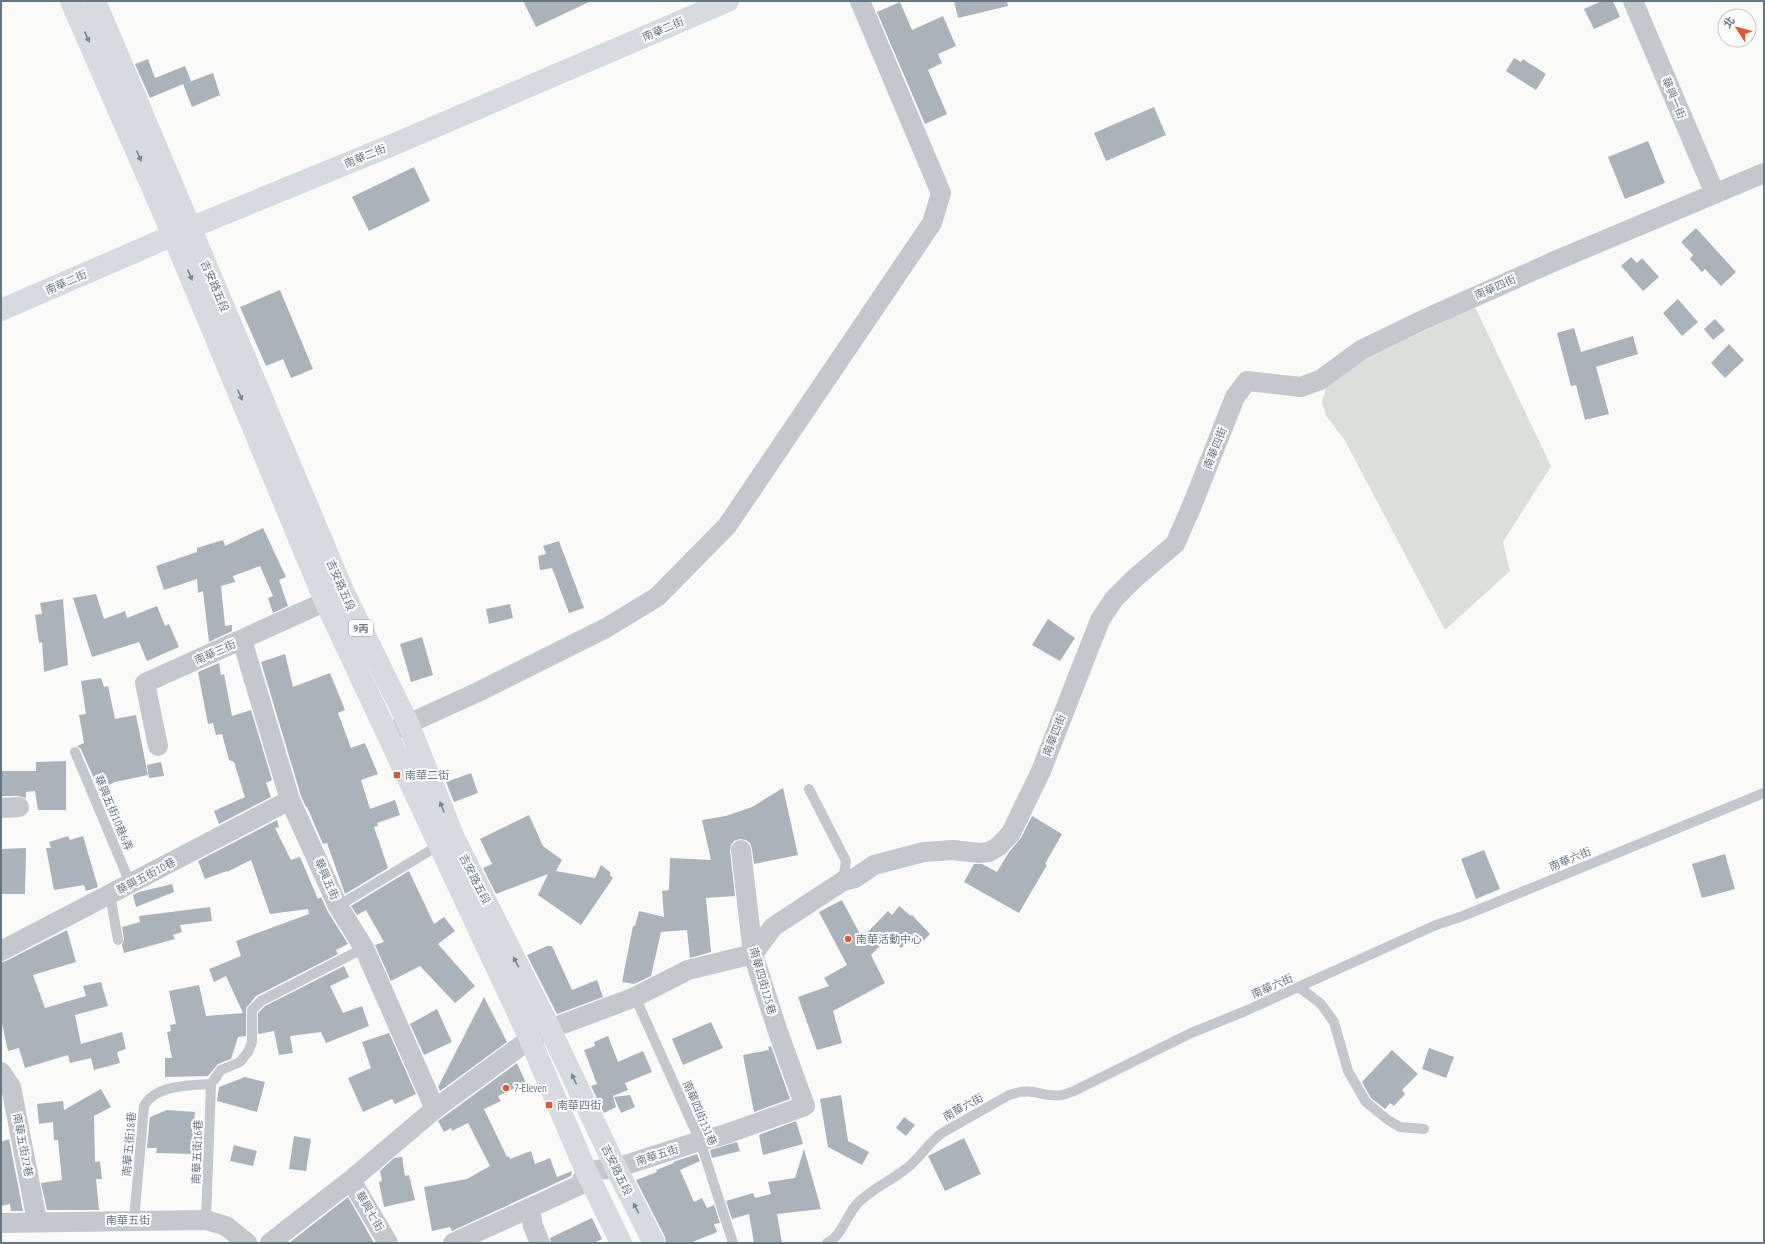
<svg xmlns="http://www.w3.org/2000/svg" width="1765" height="1244" viewBox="0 0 1765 1244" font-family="'PT Sans Narrow','Noto Sans TC',sans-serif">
<rect width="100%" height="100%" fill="#fafaf8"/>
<!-- green -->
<path fill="#dadfd7" d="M1475,307L1551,466L1503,542L1510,571L1445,630L1344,439L1326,416L1322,402L1328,380L1365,359Z"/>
<!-- building -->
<path fill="#aab3b9" d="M523,1H591L536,27Z
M954,1H1007L1008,6L958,18Z
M1602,1H1613L1620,17L1594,29L1584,9Z
M900,2L912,30L943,16L956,46L938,54L942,63L928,70L947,114L925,124L877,12Z
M1514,58L1521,62L1523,59L1546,74L1536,90L1506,71Z
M148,59L155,78L185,66L191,81L184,84L213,73L220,95L192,107L183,84L150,98L135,64Z
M1154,107L1166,135L1106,161L1094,133Z
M1648,141L1665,183L1625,199L1608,157Z
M414,167L430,201L369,231L352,197Z
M1696,228L1736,272L1721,286L1705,269L1702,272L1690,259L1693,255L1681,242Z
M1631,257L1637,263L1642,258L1659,277L1643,291L1621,266Z
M280,290L313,369L291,378L283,359L266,366L240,307Z
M1678,299L1698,322L1682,336L1663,313Z
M1715,319L1725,330L1713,340L1704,329Z
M1574,328L1581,352L1633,336L1638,354L1596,367L1609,414L1585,420L1576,385L1571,386L1557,333Z
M1729,344L1744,360L1725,378L1711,363Z
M263,528L286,577L279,580L288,606L273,613L268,598L273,596L260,566L233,576L235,582L221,586L225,626L232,625V631L209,642L203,591L198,593L197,579L164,590L156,566L197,552V548L223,540L225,546Z
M559,541L584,608L569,613L552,568L540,570L538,556L546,554L543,546Z
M96,594L104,619L125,611L127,618L157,606L165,626L169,624L179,647L147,661L139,642L92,657L73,598Z
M63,599L68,665L44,672L42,642L39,643L35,615L42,614L40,603Z
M510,604L513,618L489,624L486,609Z
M1048,619L1075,638L1060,661L1032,645Z
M422,637L433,675L411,682L400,644Z
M285,654L293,687L330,673L345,710L338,713L351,748L365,743L378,774L361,780L370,809L395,800L400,815L377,823L378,826L374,827L388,868L345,894L327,843L323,844L307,807H306L301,796L261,662Z
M219,663L221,675L224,674L232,716L251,710L272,780L266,783L271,797L219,824L214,811L245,797L234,762L229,760L222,734L216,735L213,723L208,724L198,672Z
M101,678L104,687L108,686L115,719L136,715L148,775L115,782L99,790L81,749L77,746L84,743L79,715L86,714L81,681Z
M66,761V810H38L35,791L26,792V798L18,796H1V771H36V762Z
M161,762L164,776L149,778L147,765Z
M471,773L478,793L454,802L446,782Z
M783,788L798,855L754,864L752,849L750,843L746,840L740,839L734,841L731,845L730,851L735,896L706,898L711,952L690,958L687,930L661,932L651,976L634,984L622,982L633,926H635L639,911L664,917L662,891L669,890L670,858L711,860L702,820L726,816L752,807Z
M529,815L543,846L562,860L556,871L595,878L601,865L610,872V875L613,878L581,925L538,895L548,874L496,894L483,868L492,864L480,839Z
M1032,816L1062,834L1045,864L1047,865L1019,913L964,882L974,864H982L997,872L1009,852L1021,838Z
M277,820L279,827L275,828L291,860L300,857L318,899L321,897L328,912L348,944L336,950L338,954L256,996L246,1008V1036L238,1037L231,1059L218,1064L208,1076L165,1077V1058H172L167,1032L171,1031L170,1025L176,1024L169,991L199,985L206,1016L243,1013L226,976L214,982L209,969L241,956L236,941L309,914L308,909L270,914L251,860L227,872V871L205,879L198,861Z
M68,836L70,840L83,836L98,887L86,891L84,885L54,890L46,848H51L49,842Z
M26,848L25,894H1V849Z
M1484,850L1500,889L1476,899L1461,859Z
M1725,854L1735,889L1702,898L1692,864Z
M409,871L434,924L444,917L455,931L438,944L475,986L455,1003L420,966L391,981L375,945L384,942L366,910L357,915L351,906Z
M172,884L174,892L136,907L133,895L139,892Z
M842,900L862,938L888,911L892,915L899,906L911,916L912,915L930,934L917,947L910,940L901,948L890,936L871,955L885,983L833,1011L842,1043L817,1050L798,997L829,986L824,978L847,965L819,912Z
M210,907L212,921L180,925L182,932L173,935L175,939L124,953L122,945L124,939L122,927L140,922L139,916Z
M67,930L76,962L33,975L45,1008L86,996L83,986L101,982L108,1006L75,1015L81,1044L122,1032L126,1049L117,1052L120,1063L94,1070L91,1058L70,1063L68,1055L25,1068L19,1048L8,1051L1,1019V962L6,961Z
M547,946H552L572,990L597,980L603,997L557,1014L527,955Z
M344,966L349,977L330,986L343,1013L362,1006L369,1026L326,1043L321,1032L290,1036L293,1053L279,1055L274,1031L258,1034V1013L265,1006Z
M484,997L507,1042L440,1091L438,1087Z
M437,1009L452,1042L424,1055L410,1024Z
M711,1022L723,1048L683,1065L672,1039Z
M389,1033L416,1094L395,1104L392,1099L363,1112L348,1078L371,1068L362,1042Z
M608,1036L618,1062L643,1051L652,1072L625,1083L628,1090L613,1096L616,1107L604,1113L591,1086L597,1084L584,1050L595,1046L594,1042Z
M771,1046L790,1099L754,1112L743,1055L769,1050L768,1047Z
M1429,1048L1454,1057L1446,1078L1422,1069Z
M1392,1050L1418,1074L1402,1090L1405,1094L1394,1106L1390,1103L1385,1109L1371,1098L1362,1082Z
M517,1063L526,1083L498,1096L501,1101L484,1109L507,1157L509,1156L510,1159L531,1151L535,1164L550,1158L557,1177L572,1171L571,1176L452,1231L450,1227L432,1231L424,1187L467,1179L490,1166L468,1123L452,1131L451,1128L444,1132L438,1121Z
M245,1077L265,1082L257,1112L217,1101L219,1087Z
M101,1089L111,1107L94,1116L95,1162L100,1161L102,1179H96L99,1210H47L41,1183L62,1180L58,1140H54L53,1122L39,1124L37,1104L63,1101L64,1110Z
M630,1095L635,1107L621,1113L614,1097Z
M841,1095L848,1141L869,1152L862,1165L828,1147L820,1099Z
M167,1110L195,1112L191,1154L156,1153L157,1148H147L150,1117Z
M904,1117L915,1125L906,1136L896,1128Z
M796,1121L803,1144L763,1155L759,1135Z
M294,1136L311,1139L306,1171L289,1169Z
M964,1138L981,1174L945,1191L928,1156Z
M9,1139L23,1211H11L10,1204L1,1206V1142Z
M737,1142L740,1151L712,1158L710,1150Z
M234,1145L257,1151L253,1166L230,1161Z
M804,1149L821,1209L777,1214L782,1243H754L749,1214L732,1219L726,1201L753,1193L755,1198L771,1194L768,1182L795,1178Z
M697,1154L700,1161L680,1170L694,1202L702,1198L707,1208L714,1205L720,1223L714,1224L717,1232L690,1243H666L665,1237L636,1180L657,1172L656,1170L674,1163L673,1162Z
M402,1157L405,1176L409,1175L415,1200L384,1207L379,1182L382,1181L380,1171L394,1158Z
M348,1197L374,1243H289Z
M592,1218L602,1239L594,1243H551L550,1238Z"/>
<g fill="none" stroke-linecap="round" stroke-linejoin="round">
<!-- lane -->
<path stroke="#c3c8cc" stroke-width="10" d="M75,752L130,883
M809,789L846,861L843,881
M110,895L118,940
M338,906L441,844
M1299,987L1321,1004L1334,1022L1348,1071L1366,1102L1388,1120L1400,1127L1424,1129
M635,997L700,1141L733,1243
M134,1220L144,1106C155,1085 190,1085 211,1084L221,1070L240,1062L248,1052L252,1042V1010L261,1001L364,948
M206,1220L211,1084
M827,1243C842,1236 846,1216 857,1204C871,1189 891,1181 907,1168C920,1158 928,1143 942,1133L1009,1095C1034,1086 1042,1098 1062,1095C1066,1094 1071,1092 1074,1091L1191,1033L1243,1012L1436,925L1463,916L1764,793"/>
<!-- street -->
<path stroke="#c3c8cc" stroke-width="20" d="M1633,1L1715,194
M242,640L290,800L338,906L364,948L435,1109
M388,733L478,692L606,628L657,597L727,526L932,223L941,193L860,1
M158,746L145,683L340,595
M1,808L19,807
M1,951L290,800
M1,1072L11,1087L37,1221
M351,1180L388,1243
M530,1208L533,1226L540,1243
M1,1223L206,1220L226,1226L247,1243
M270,1243L351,1180L435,1109L530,1039L550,1029L635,997L688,970L753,954L773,927L843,881L855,878L874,865L924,852L953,850L979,853L989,852L999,846L1011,833L1041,771L1100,620L1114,599L1135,578L1175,544L1191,508L1235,397L1247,381L1301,387L1320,380L1361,350L1425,319L1555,261L1764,173
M453,1243L580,1185L586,1171L616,1168L700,1141L723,1135L805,1106L778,1032L753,954L741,850"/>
<!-- secondary -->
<path stroke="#d6dbdf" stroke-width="22" d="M1,310L190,228L397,143L728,1"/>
<!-- primary -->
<path stroke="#d6dbdf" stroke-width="22" d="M71,1L173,235L325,601L530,1039L586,1171L621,1243
M95,1L344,593L408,723L454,838L550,1029L616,1168L654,1243"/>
</g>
<!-- one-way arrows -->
<defs><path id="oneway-solid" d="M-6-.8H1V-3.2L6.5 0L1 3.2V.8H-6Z"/></defs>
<g fill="#768591">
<use href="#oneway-solid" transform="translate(87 37) rotate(66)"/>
<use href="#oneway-solid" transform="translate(139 156) rotate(66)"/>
<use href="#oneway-solid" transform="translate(190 275) rotate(67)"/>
<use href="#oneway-solid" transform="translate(240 395) rotate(67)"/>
<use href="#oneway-solid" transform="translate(442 807) rotate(-112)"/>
<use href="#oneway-solid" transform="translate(516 962) rotate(-117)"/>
<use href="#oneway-solid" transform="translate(574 1079) rotate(-115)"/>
<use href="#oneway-solid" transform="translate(636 1208) rotate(-117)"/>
</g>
<!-- markers -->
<g fill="#e4572e" stroke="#fff" stroke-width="1.5">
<rect x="393" y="771" width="8" height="8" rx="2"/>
<circle cx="848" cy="939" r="4"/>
<circle cx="506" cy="1088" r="4"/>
<rect x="545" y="1101" width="8" height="8" rx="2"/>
</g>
<g text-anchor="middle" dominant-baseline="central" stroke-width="4" stroke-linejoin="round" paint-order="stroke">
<!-- shield labels -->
<rect fill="#fff" stroke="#939fa8" stroke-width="1" x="349" y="620" width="24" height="16" rx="3"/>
<g font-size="10" font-weight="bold" fill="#657683">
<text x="361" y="628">9丙</text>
</g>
<!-- street labels -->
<g font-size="11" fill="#657683" stroke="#fff">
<text transform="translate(663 29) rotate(-23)">南華二街</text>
<text transform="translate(1674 98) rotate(67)">華興一街</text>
<text transform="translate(365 156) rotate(-22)">南華二街</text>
<text transform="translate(66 282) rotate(-24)">南華二街</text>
<text transform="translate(215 286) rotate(67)">吉安路五段</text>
<text transform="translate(1495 287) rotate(-24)">南華四街</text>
<text transform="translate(1215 448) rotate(-68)">南華四街</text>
<text transform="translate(341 585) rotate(66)">吉安路五段</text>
<text transform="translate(215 652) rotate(-24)">南華三街</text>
<text transform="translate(1054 735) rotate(-69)">南華四街</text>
<text transform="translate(114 813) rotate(67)">華興五街10巷6弄</text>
<text transform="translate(1570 859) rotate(-22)">南華六街</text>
<text transform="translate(146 876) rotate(-28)">華興五街10巷</text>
<text transform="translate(327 879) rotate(66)">華興五街</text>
<text transform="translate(475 879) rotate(63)">吉安路五段</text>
<text transform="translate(763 981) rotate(74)">南華四街125巷</text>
<text transform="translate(1272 986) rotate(-24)">南華六街</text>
<text transform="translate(963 1107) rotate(-29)">南華六街</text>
<text transform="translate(700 1113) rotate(67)">南華四街131巷</text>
<text transform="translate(129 1144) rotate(-85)">南華五街18巷</text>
<text transform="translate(23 1145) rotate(79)">南華五街22巷</text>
<text transform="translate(197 1152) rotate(-88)">南華五街16巷</text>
<text transform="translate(657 1155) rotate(-18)">南華五街</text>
<text transform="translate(617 1170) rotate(64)">吉安路五段</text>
<text transform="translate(370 1211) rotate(60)">華興七街</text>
<text x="128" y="1220">南華五街</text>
</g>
<!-- poi labels -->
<g font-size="11" fill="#657683" stroke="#fff" text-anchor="start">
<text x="405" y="775">南華二街</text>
<text x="856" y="939">南華活動中心</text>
<text x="514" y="1088">7-Eleven</text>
<text x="557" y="1105">南華四街</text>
</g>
</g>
<!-- border -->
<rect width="1765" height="1244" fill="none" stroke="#657683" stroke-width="4"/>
<!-- north arrow -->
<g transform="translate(1737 28) rotate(306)"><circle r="19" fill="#ffffff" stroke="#c1c8cd"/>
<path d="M0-3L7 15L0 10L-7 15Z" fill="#e4572e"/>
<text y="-6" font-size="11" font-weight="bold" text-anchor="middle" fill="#657683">北</text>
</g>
</svg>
